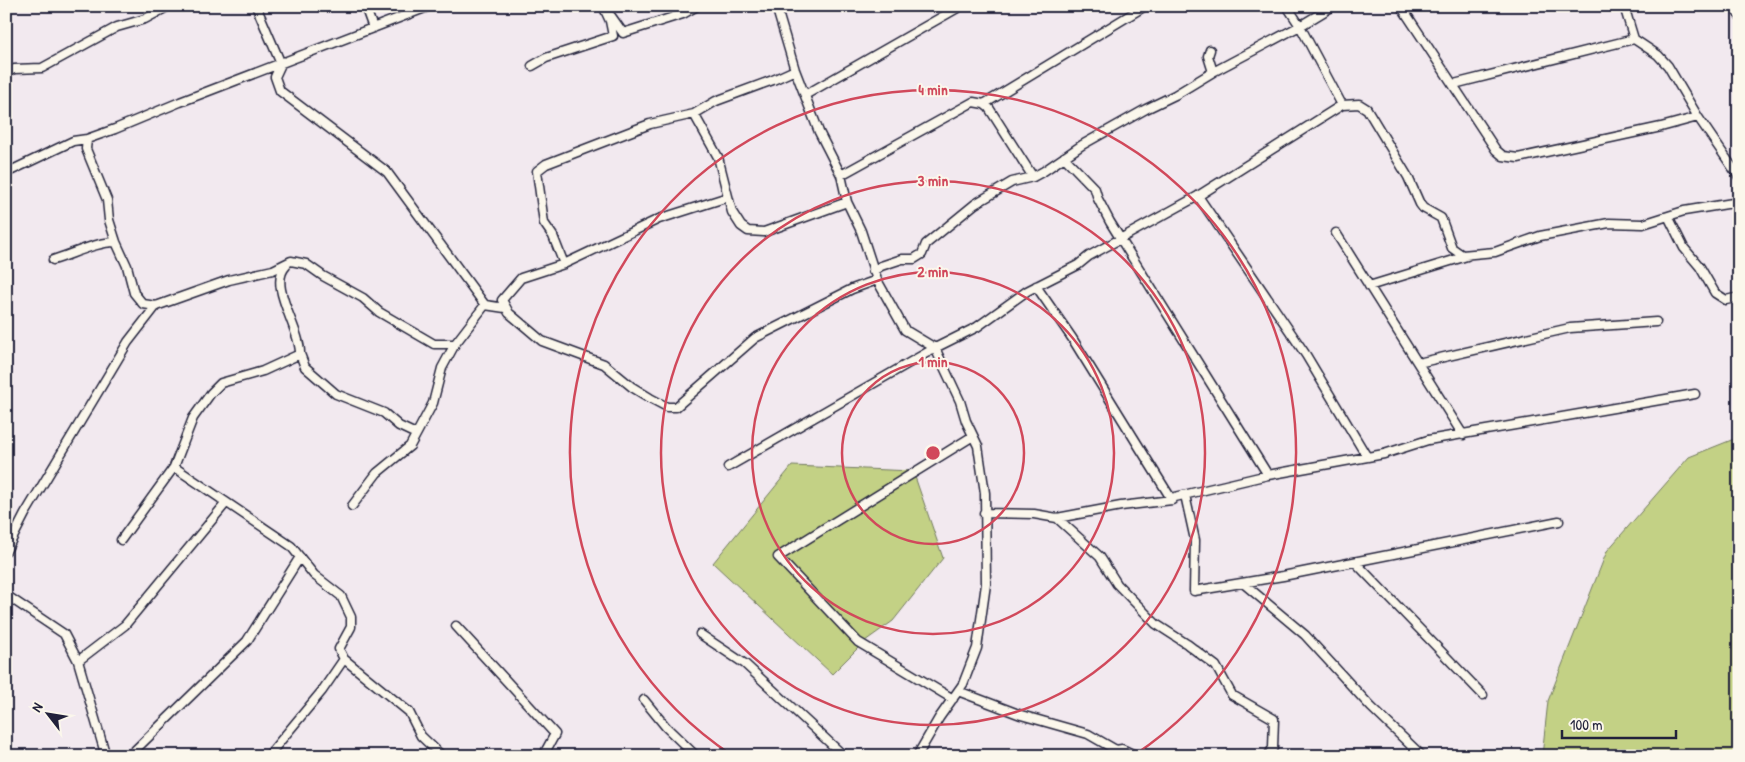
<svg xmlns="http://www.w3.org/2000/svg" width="1745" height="762" viewBox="0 0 1745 762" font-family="'Patrick Hand',sans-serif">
<rect width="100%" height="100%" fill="#f2e9ef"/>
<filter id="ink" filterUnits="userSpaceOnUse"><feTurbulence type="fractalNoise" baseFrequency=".02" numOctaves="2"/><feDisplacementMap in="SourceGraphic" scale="10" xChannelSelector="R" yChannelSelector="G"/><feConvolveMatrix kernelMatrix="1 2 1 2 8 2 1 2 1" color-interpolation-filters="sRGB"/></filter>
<g filter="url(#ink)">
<!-- green -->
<path fill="#c3d185" stroke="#727a60" d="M1739,437V756H1542L1548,701L1607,551L1689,457Z
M792,466L913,471L943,558L893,621L865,641L832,674L713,563Z"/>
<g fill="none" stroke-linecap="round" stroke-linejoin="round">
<defs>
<path id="street" d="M256,6L281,64L275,77L280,91L387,172L485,305L505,308
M365,6L373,28
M776,6L795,70L819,132L841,175L847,202L861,231L877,280L905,330L935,348L960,401L966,421L978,446L985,493L986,584L977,648L963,684L939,718L917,756
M1287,6L1300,26L1333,6
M1401,6L1496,150L1503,156L1518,158L1661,127L1698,117
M1624,6L1634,39L1658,55L1668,66L1698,117L1739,177
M1733,6L1739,15
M611,16L623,33L683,14L697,6
M532,66L546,58L613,36L610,21L603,6
M1213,72L1300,26L1342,105
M6,73L14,69L42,68L117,27L145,19L169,6
M1454,84L1634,39
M805,95L961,6
M984,104L1145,6
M694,114L718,157L732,212L741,226L748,231L764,232L847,202
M87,139L86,149L107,200L109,220L116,242L127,266L134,293L143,304L156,306L229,280L273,270L291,261L306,264L323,276L363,298L379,312L434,344H455L485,305
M1064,157L1095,189L1098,199L1110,222L1268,475
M6,173L73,141L87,139L115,129L180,102L430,6
M841,175L973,102L984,104L989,108L1033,177
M1198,196L1306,355L1367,457
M728,197L659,219L564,264L521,278L502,300L509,313L542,341L604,364L632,387L650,398L667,407H676L755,338L852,289L877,280
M1669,218L1684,248L1700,267L1715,293L1726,300L1739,297
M1336,233L1463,435
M53,260C73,254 96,242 116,242
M564,264L553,236L544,223L537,171L546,164L650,124L694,114L716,101L773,80L795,70
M873,271L881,266L902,259H914L922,254L926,244L975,204L1012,182L1033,177L1044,171L1082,145L1146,109L1175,95L1213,72L1208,56L1210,50
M1036,286L1072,338L1172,500
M1369,286L1467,256
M300,354L305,367L336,394L384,413L399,426L416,434
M1418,363L1570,328L1656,322
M174,467L291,546L314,575L341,596L351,617V627L339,649L344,659L409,712L421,736L442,756
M728,467L935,348L977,327L1027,291L1078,265L1089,256L1198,196L1342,105L1359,104L1367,109L1408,177L1420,204L1423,208L1441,218L1452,248L1462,255L1495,252L1540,236L1609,223L1643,224L1684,211L1739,202
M1185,495L1195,540L1194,591L1283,576L1559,521
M352,506L377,473L410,446L433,403L442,368L455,344
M984,513L1034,514L1057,518L1121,506L1172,500L1175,497L1268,475L1384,454L1428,440L1695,394
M1057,518L1100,557L1117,584L1156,624L1187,644L1216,666L1232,695L1274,719L1273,748L1268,756
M121,540L174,467L193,418L211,393L221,383L263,371L300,354C301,329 267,285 286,266
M6,551L25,514L128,342L156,306
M1355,562L1483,695
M1243,583L1305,635L1371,707L1422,756
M6,595L64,634L78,661L105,753L110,756
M456,626L555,734L543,756
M700,634L745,664L844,756
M78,661L125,625L226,503
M958,691L1021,715L1088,734L1116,750L1122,749L1137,756
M953,699L858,642L778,557L973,436
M644,700L666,727L696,756
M129,756L247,641L300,557
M268,756L322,691L344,659"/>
</defs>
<!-- street casing -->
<use href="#street" stroke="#22223b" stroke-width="11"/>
<!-- street -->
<use href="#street" stroke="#fbf7ec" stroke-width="8"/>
</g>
</g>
<!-- distance rings -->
<g fill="none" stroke="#d1495b" stroke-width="2.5">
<circle cx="933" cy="453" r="91"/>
<circle cx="933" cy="453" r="181"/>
<circle cx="933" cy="453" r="272"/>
<path d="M733 756A363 363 0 1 1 1133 756"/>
</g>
<circle cx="933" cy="453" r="8" fill="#d1495b" stroke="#fbf7ec" stroke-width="2.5"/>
<g font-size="15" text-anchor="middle" font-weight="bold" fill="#d1495b" stroke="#fbf7ec" stroke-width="4" stroke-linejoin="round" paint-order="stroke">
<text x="933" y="95">4 min</text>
<text x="933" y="186">3 min</text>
<text x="933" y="277">2 min</text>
<text x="933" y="367">1 min</text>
</g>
<!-- margin -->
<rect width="1745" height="762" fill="none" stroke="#fbf7ec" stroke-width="25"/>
<rect x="12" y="12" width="1720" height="737" fill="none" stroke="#22223b" stroke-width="2" filter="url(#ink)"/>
<!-- north arrow -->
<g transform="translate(48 714) rotate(301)" stroke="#fbf7ec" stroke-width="4" paint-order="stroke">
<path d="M0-4L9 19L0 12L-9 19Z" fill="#22223b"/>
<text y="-8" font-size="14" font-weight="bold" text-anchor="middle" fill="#22223b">N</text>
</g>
<!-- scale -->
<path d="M1562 730v8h114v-8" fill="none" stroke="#22223b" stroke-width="2.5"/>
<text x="1570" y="730" font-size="15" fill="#22223b" stroke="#fbf7ec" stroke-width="4" paint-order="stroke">100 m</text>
</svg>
